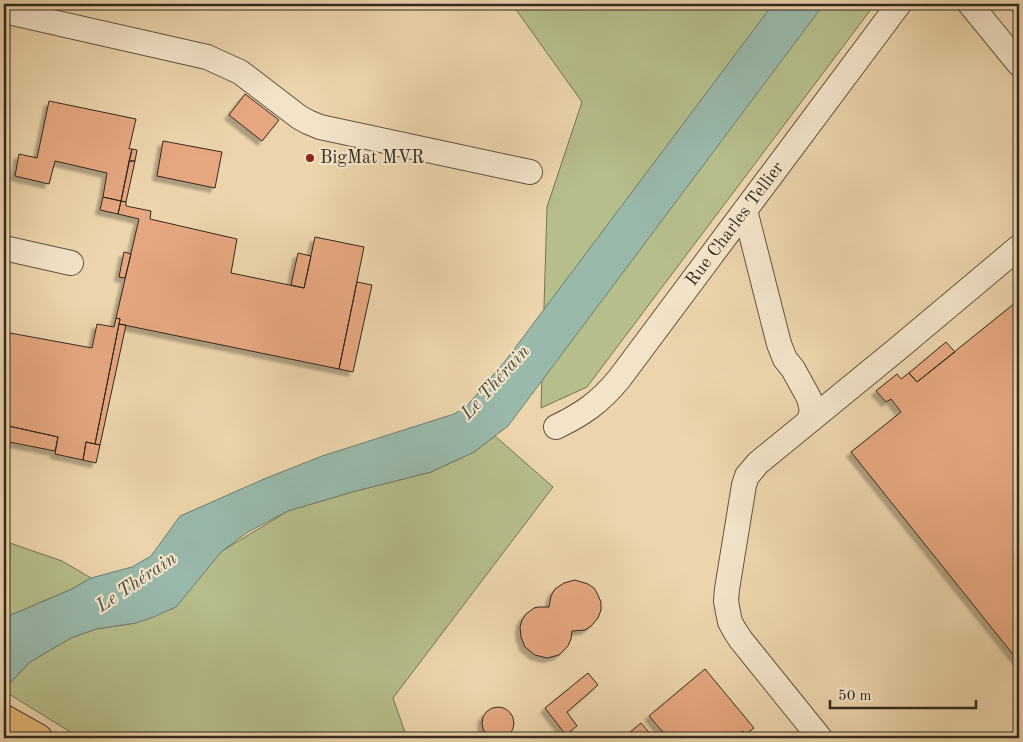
<svg xmlns="http://www.w3.org/2000/svg" width="1023" height="742" viewBox="0 0 1023 742" font-family="'Old Standard TT',serif">
<defs>
<filter id="shadow"><feDropShadow dx="-4.5" dy="4.5" stdDeviation="1" flood-color="#0004"/></filter>
</defs>
<rect width="100%" height="100%" fill="#ecd5ac"/>
<filter id="stains"><feTurbulence type="fractalNoise" baseFrequency=".004" numOctaves="4"/><feColorMatrix values="0 0 0 0 .2 0 0 0 0 .09 0 0 0 0 .02 0 0 0 .5 -.17"/></filter>
<radialGradient id="worn" r=".72"><stop offset=".6" stop-color="#630" stop-opacity="0"/><stop offset="1" stop-color="#630" stop-opacity=".3"/></radialGradient>
<!-- green -->
<path fill="#b6be8b" stroke="#747455" d="M512,4H875L587,387L541,408L547,207L582,102Z
M495,436L553,487L393,698L407,738H80L4,691V689L30,662L71,638L96,629L136,623L222,551L288,511L352,492L431,472L474,452Z
M4,541L62,561L91,578L72,589L9,616L4,622Z"/>
<!-- water -->
<path fill="#99b9ab" stroke="#707f73" d="M773,4H824L508,426L474,452L431,472L352,492L288,511L248,532L222,551L176,607L151,618L136,623L96,629L71,638L30,662L4,689V622L9,616L72,589L91,578L132,567L151,556L180,516L264,479L322,456L454,414L466,407L506,360Z"/>
<!-- building -->
<path fill="#e6a780" stroke="#32291f" filter="url(#shadow)" d="M245,94L279,120L262,141L229,115Z
M49,101L136,119L129,149H132L121,201L103,197L107,173L55,161L49,184L15,176L19,154L37,158Z
M163,141L222,152L215,188L157,176Z
M132,149L137,150L135,161H129Z
M129,161H135L126,202L121,201Z
M103,197L121,201L118,214L100,210Z
M121,201L126,202V206L151,211L150,219L237,239L231,273L304,288L315,237L364,247L339,369L119,324L120,319L116,318L139,219L118,214Z
M124,252L131,254L125,278L119,277Z
M298,253L311,256L304,288L291,285Z
M357,282L372,285L353,372L339,369Z
M1015,303L1019,308V662L851,452L901,412L891,399L886,402L876,391L897,374L901,379L909,373L917,382Z
M116,318L120,319L95,444L86,442L83,460L55,454L58,437L4,425V371L10,333L92,348L97,324L114,327Z
M119,324L126,325L100,445L95,444Z
M946,342L955,352L917,382L909,373Z
M4,425L58,437L55,451L4,441Z
M86,442L100,445L96,463L83,460Z
M575,580L588,584L594,588L597,593L601,602V610L598,618L591,626L585,630L572,631L571,639L568,646L559,655L547,658L535,655L525,647L521,637L520,627L522,620L526,614L534,608L539,607H549L551,596L555,589L564,583Z
M705,669L754,728L746,734L743,731L734,738H668L649,716Z
M588,673L598,685L567,712L577,726L566,735L545,708Z
M482 723a16 16 0 1 1 32 0a16 16 0 1 1-32 0Z
M641,723L654,738H623Z"/>
<g fill="none" stroke-linecap="round" stroke-linejoin="round">
<defs>
<path id="minor" d="M970,4L1019,64
M4,11L207,57L240,72L299,117L308,122L320,127L530,172
M745,210L779,344L785,359L793,369L809,398L812,411L809,421
M4,248L71,263
M556,427C583,414 600,402 619,379L899,4
M820,738L741,640L735,631L730,622L728,612L726,601L727,589L744,485L747,476L758,463L895,351L1019,247"/>
<path id="highway" d="M4,719L38,738"/>
</defs>
<!-- minor casing -->
<use href="#minor" stroke="#605442" stroke-width="26"/>
<!-- highway casing -->
<use href="#highway" stroke="#32291f" stroke-width="30"/>
<!-- minor -->
<use href="#minor" stroke="#f3e4c9" stroke-width="24"/>
<!-- highway -->
<use href="#highway" stroke="#e6ba76" stroke-width="28"/>
</g>
<!-- markers -->
<circle fill="#8f2418" stroke="#f3e4c9" stroke-width="2" cx="310" cy="158" r="5"/>
<g text-anchor="middle" dominant-baseline="central" stroke-width="4.5" stroke-linejoin="round" paint-order="stroke">
<!-- poi labels -->
<g font-size="18" fill="#32291f" stroke="#f3e4c9" text-anchor="start">
<text x="320" y="158">BigMat MVR</text>
</g>
<!-- street labels -->
<g font-size="18" fill="#32291f" stroke="#f3e4c9">
<text transform="translate(735 224) rotate(-53)">Rue Charles Tellier</text>
</g>
<!-- water labels -->
<g font-size="19" font-style="italic" fill="#4c4d42" stroke="#f3e4c9">
<text transform="translate(496 383) rotate(-48)">Le Thérain</text>
<text transform="translate(137 583) rotate(-34)">Le Thérain</text>
</g>
</g>
<!-- margin -->
<rect width="1023" height="742" fill="none" stroke="#ecd5ac" stroke-width="20"/>
<rect x="5" y="5" width="1013" height="732" fill="none" stroke="#32291f" stroke-width="2.5"/>
<rect x="10" y="10" width="1003" height="722" fill="none" stroke="#32291f"/>
<!-- scale -->
<path d="M830 700v8h146v-8" fill="none" stroke="#32291f" stroke-width="2.5"/>
<text x="838" y="700" font-size="15" fill="#32291f" stroke="#f3e4c9" stroke-width="4" paint-order="stroke">50 m</text>
<rect width="100%" height="100%" filter="url(#stains)"/>
<rect width="100%" height="100%" fill="url(#worn)"/>
</svg>
